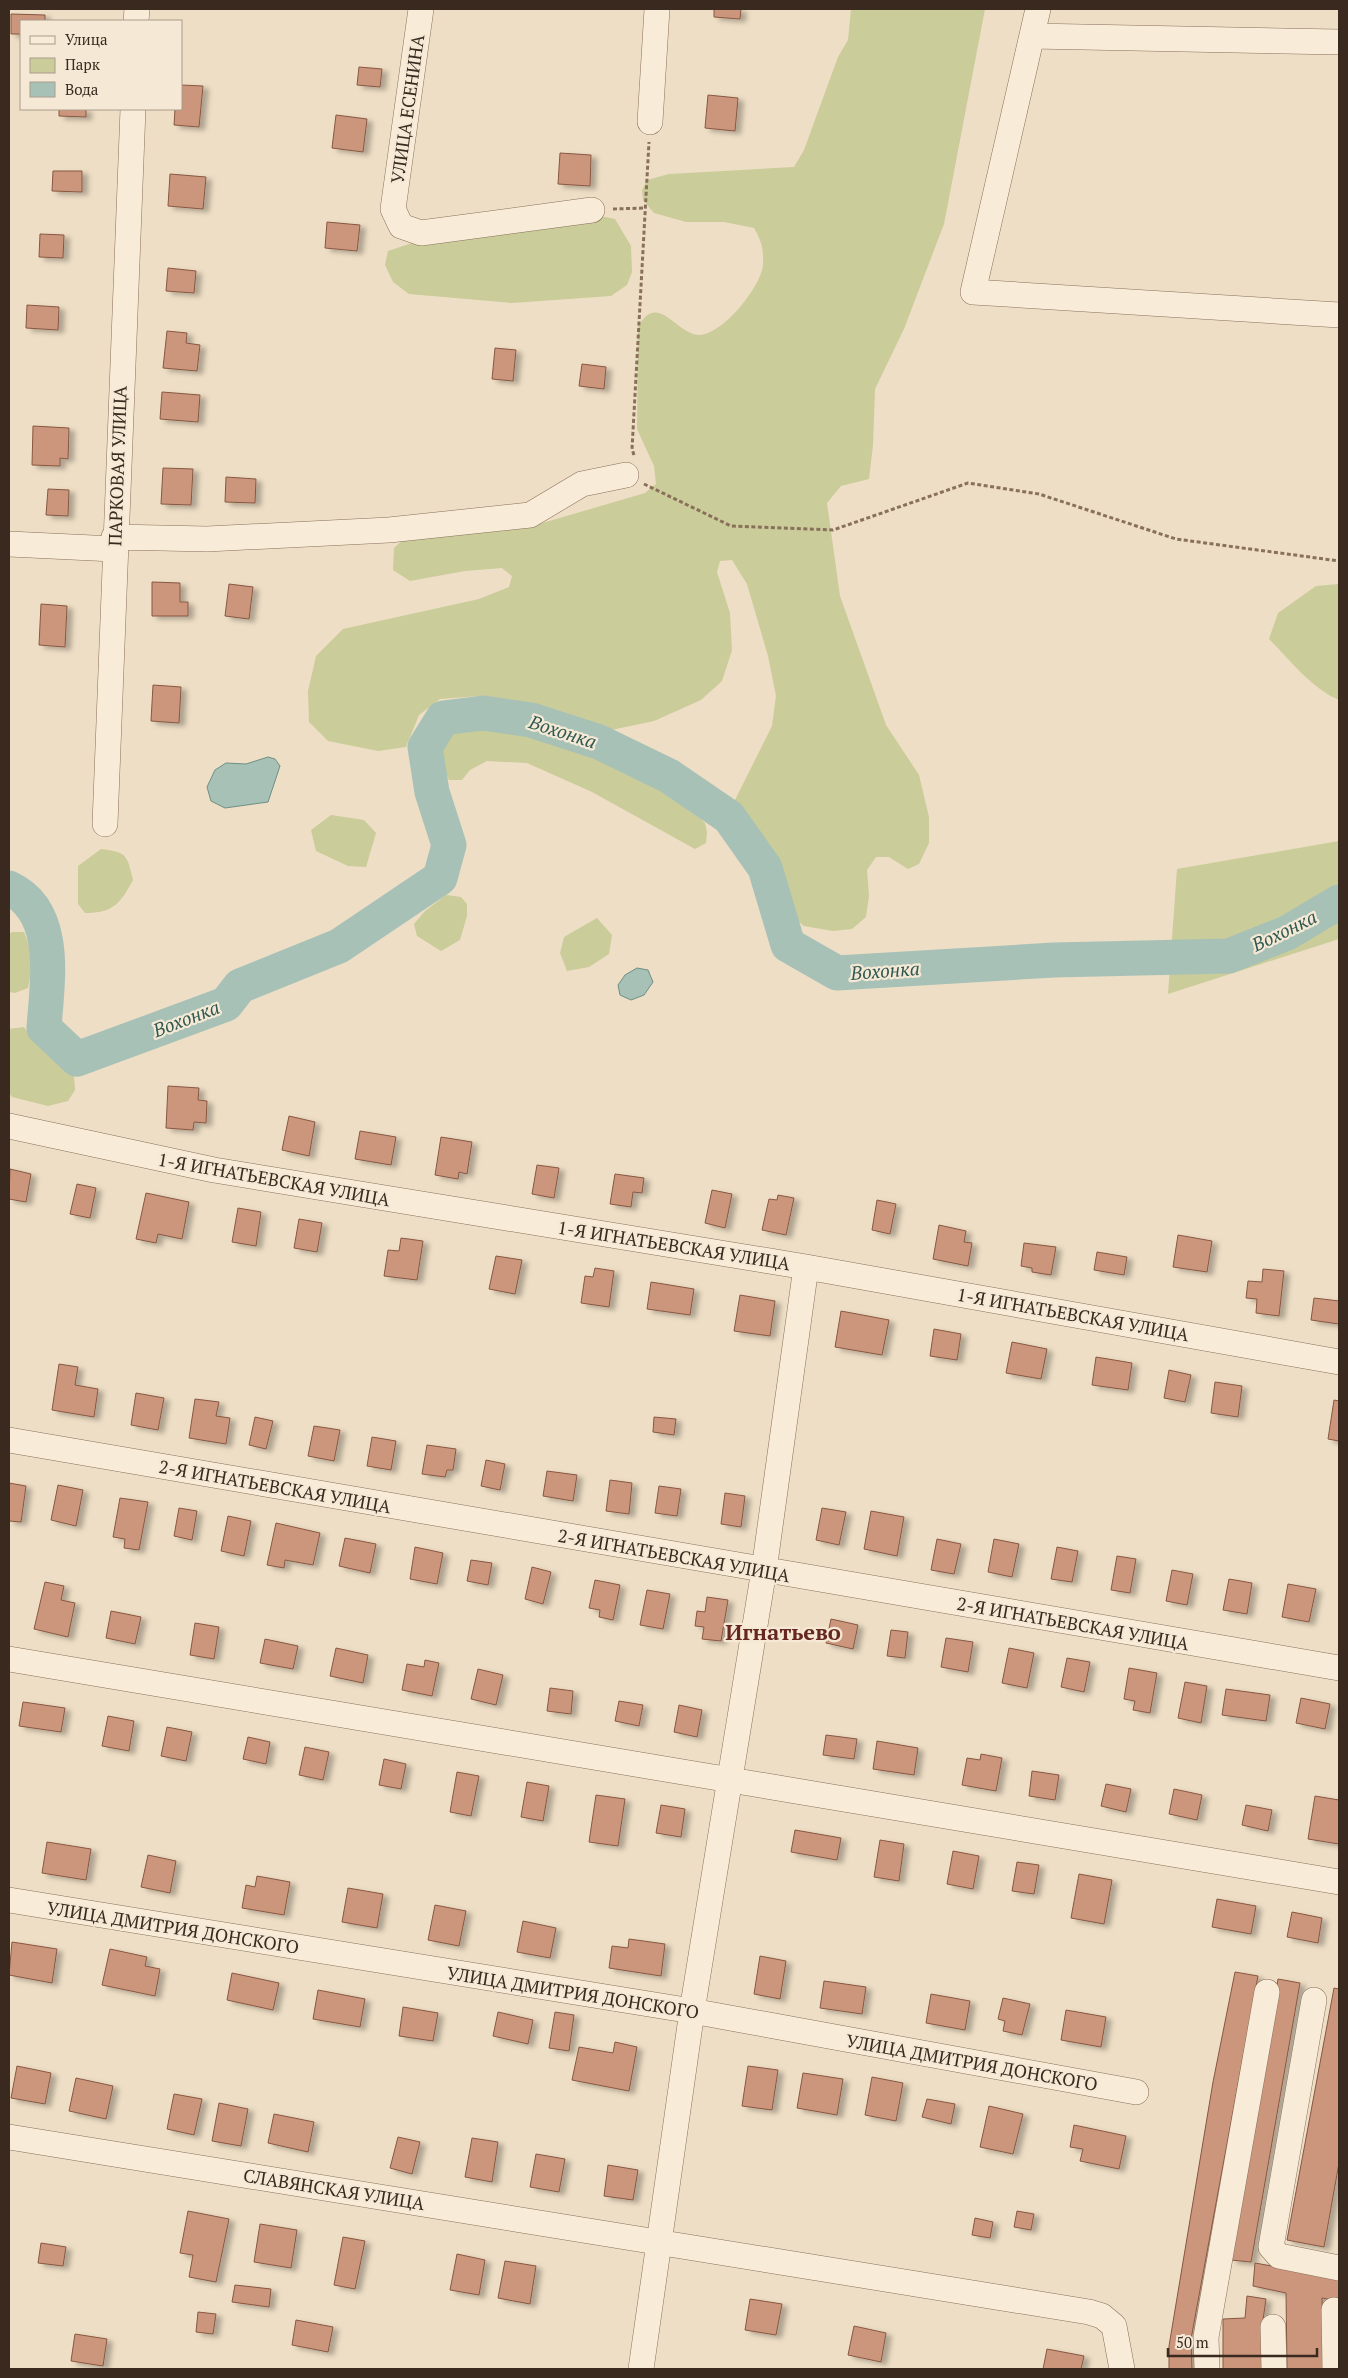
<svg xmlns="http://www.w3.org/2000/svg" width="1348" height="2378" viewBox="0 0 1348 2378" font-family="'PT Serif',serif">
<defs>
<filter id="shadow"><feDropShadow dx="5.5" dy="3" stdDeviation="2.5" flood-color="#0004"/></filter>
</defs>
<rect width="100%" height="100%" fill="#eedec5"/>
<!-- green -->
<path fill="#cacc99" d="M851,9H985L944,224L904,329L875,389L873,445L869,479L841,486L827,503L840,596L886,725L919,775L929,817V843L919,864L908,869L889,857H876L867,870L869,896L866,917L852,929L833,931L804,926L789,914L764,840L731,808L772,726L776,696L768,656L747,584L732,560L720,561L717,572L730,613L732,650L722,681L701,700L654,721L611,730L480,696L440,699L419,715L406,747L378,751L328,741L309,722L308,691L316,656L343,629L479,599L509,587L512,576L502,568L465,571L410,581L393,570L394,548L406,537L529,527L645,493L656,484L654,466L637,429L638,327C658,290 676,335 700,335C723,334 762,286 763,264C764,249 761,240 754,228L724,222H686L654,213L643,200L642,190L647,180L669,174L794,167L804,150L838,57L848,40Z
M596,215L615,219L631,246L632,272L627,285L611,296L512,303L409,294L393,282L385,265L388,251L424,239Z
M1339,584V700C1311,688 1290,660 1269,639L1278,613L1316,586Z
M477,727L520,730L599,756L684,804L705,823L707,832L706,843L695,849L592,792L527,763L487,761L470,770L462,780H449L442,766L438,753L450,735Z
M331,815L364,820L376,833L366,867L348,866L316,851L311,830Z
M1339,841V939L1168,994L1177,869Z
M101,849C128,852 127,856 133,880C120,904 113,913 85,913L78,904V866Z
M446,895L461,897L467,904V916L460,940L441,951L417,936L414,924L425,911Z
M597,918L612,935L609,954L589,967L567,971L560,953L564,937Z
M12,932H24C32,951 33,967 28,988L15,993L9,992V934Z
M24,1027L37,1044L65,1065L74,1076L75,1090L68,1101L48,1106L12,1097L9,1093V1029Z"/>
<!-- water -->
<path fill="#a7c1b7" stroke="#6d9084" d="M268,757L275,759L280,766L268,802L225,808L211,801L207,787L215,770L226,763L246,764Z
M637,968L648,970L653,982L644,995L631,1000L620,995L618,985L625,975Z"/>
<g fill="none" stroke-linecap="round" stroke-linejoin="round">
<!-- river -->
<path stroke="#a7c1b7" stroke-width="35" d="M9,888C60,912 47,982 44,1028L77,1059L226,1004L240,986L339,946L440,878L449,845L432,792L425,747L443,718L483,713L531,720L599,742L669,776L729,817L765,868L788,945L837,973L1054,960L1229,956L1287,933L1339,902"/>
</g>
<!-- building -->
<path fill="#cb967c" stroke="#885741" filter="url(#shadow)" d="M714,9H741L740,19L714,17Z
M11,14L45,15V21H21V34H11Z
M359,67L382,69L380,87L357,85Z
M181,85L203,86L199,127L174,125L175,109H181Z
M708,95L738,98L735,131L705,128Z
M59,109H86V117L59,116Z
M336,115L367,119L363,152L332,148Z
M560,153L591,155L590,186L558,184Z
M53,171H82V192L52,191Z
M170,174L206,177L203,209L168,206Z
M327,222L360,225L357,251L325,248Z
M40,234L64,235L63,258L39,257Z
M168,268L196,271L194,293L166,291Z
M27,305L59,307L58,330L26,328Z
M167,331L187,333L186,343L200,345L197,371L163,368Z
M495,348L516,350L513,381L492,379Z
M582,364L606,367L604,389L579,386Z
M162,392L200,395L198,422L160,419Z
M33,426L69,428L68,459L60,458V466L32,465Z
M163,468L193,469L191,505L161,504Z
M226,477L256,479L255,503L225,502Z
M48,489L69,490L68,516L46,515Z
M152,582L180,583V602H188V616H152Z
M229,584L253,587L249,619L225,616Z
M41,604L67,606L65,647L39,645Z
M153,685L181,687L179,723L151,721Z
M168,1086L199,1088L198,1100L207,1101L206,1123L194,1122L193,1130L166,1128Z
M289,1116L315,1122L309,1156L282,1150Z
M360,1131L396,1137L391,1165L355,1159Z
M441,1137L472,1142L467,1174L459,1172L458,1179L435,1175Z
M537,1165L559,1168L554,1198L532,1194Z
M10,1169L31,1174L26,1202L9,1199Z
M615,1174L644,1178L642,1193L633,1192L631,1207L610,1204Z
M77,1184L96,1188L90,1218L70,1214Z
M712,1190L732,1194L725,1228L705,1223Z
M146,1193L189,1202L182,1239L158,1234L156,1243L136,1239Z
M778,1195L794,1198L786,1235L762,1230L769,1199L777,1200Z
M877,1200L896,1204L890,1234L872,1230Z
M238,1208L261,1212L256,1246L232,1242Z
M299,1219L322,1223L317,1252L294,1248Z
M939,1225L966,1231L964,1242L972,1243L968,1266L933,1259Z
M1178,1235L1212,1241L1207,1272L1173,1267Z
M401,1238L423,1241L417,1280L384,1276L388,1250L399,1251Z
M1024,1243L1056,1247L1051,1275L1032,1272V1268L1021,1266Z
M1097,1252L1127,1257L1124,1275L1094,1270Z
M496,1256L522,1260L515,1294L489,1289Z
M595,1268L614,1271L609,1307L581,1303L585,1276L593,1277Z
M1263,1269L1284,1271L1279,1316L1256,1313L1257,1299L1246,1298L1248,1281L1262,1282Z
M651,1282L694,1289L690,1315L647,1309Z
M740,1295L775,1301L770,1336L734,1331Z
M1314,1298L1339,1301V1324L1311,1320Z
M841,1311L889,1320L882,1355L835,1347Z
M934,1329L961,1334L957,1360L930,1356Z
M1012,1342L1047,1349L1041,1379L1006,1373Z
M1096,1357L1132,1363L1128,1390L1092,1385Z
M59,1364L78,1367L75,1385L98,1389L94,1417L52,1410Z
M1169,1370L1191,1375L1185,1402L1164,1398Z
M1215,1382L1242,1386L1238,1417L1211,1413Z
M136,1393L164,1398L158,1430L131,1425Z
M195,1399L219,1402L216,1416L230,1418L226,1444L189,1438Z
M1334,1400L1339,1401V1441L1328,1439Z
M255,1417L273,1421L266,1449L249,1445Z
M654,1417L676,1419L674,1435L653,1432Z
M314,1426L340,1430L334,1461L308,1456Z
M372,1437L396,1441L391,1470L367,1466Z
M427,1445L456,1449L453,1470H447L445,1477L422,1474Z
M486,1460L505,1464L500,1490L481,1486Z
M547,1471L577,1475L573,1501L543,1496Z
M610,1480L632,1483L629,1514L606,1511Z
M9,1483L26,1486L21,1522L9,1521Z
M58,1485L83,1490L76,1526L51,1520Z
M659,1486L681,1489L677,1516L655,1513Z
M725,1493L745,1496L741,1527L721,1524Z
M120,1498L148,1502L139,1550L124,1548L125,1539L113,1537Z
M179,1508L197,1511L192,1540L174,1536Z
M822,1508L846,1512L839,1545L816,1540Z
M871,1511L904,1517L897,1556L864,1549Z
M228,1516L251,1521L244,1556L221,1551Z
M276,1523L320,1533L313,1565L285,1560L284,1568L267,1565Z
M345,1538L376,1544L370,1573L339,1566Z
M937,1539L961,1544L954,1574L931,1570Z
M994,1539L1019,1544L1012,1577L988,1572Z
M415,1547L443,1553L437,1584L410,1579Z
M1057,1547L1078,1551L1072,1582L1051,1579Z
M1117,1556L1136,1559L1130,1593L1111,1590Z
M471,1560L492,1563L488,1585L467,1581Z
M532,1567L551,1572L543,1604L525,1599Z
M1172,1570L1193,1574L1187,1605L1166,1601Z
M1229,1579L1252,1583L1247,1614L1223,1610Z
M595,1580L620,1585L613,1620L599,1617L600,1610L589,1608Z
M45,1582L64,1586L61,1600L75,1603L68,1637L34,1629Z
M1288,1584L1316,1589L1309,1622L1282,1617Z
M647,1590L670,1594L663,1629L640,1625Z
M707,1597L728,1600L721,1641L702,1639L704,1627L695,1626L697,1611L705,1612Z
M111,1611L141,1617L135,1644L106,1638Z
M831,1619L858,1625L853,1649L826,1643Z
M195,1623L219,1627L214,1659L190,1655Z
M891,1630L908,1632L905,1658L887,1656Z
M946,1638L973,1642L968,1672L941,1667Z
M265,1639L298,1646L293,1669L260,1663Z
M336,1648L368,1655L363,1683L330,1676Z
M1009,1648L1034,1653L1027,1688L1002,1683Z
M1067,1658L1090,1662L1084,1692L1061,1687Z
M425,1660L439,1663L432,1696L402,1690L407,1664L424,1667Z
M1129,1668L1157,1673L1150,1713L1133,1710L1135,1701L1124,1699Z
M478,1669L503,1675L496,1705L471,1699Z
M1185,1682L1207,1686L1201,1723L1178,1718Z
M550,1688L573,1691L571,1714L547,1711Z
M1226,1689L1270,1695L1266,1721L1222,1715Z
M1301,1698L1330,1704L1325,1729L1296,1723Z
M619,1701L643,1705L639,1726L615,1721Z
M23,1702L65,1708L61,1732L19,1726Z
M679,1705L702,1710L697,1737L674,1732Z
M108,1716L134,1721L129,1751L102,1746Z
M167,1727L192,1732L186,1761L161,1756Z
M826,1735L857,1739L854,1759L823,1755Z
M248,1737L270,1742L266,1764L243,1759Z
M877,1741L918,1748L914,1775L873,1769Z
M305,1747L329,1752L323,1780L299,1775Z
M981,1754L1002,1758L996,1791L962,1785L967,1758L980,1760Z
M384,1759L406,1764L401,1789L379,1785Z
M1032,1771L1059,1775L1055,1800L1029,1796Z
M457,1772L479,1776L471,1816L450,1812Z
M527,1782L549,1786L543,1821L521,1817Z
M1106,1784L1131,1789L1126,1812L1101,1806Z
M1174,1789L1202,1795L1197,1820L1169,1814Z
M596,1795L625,1799L618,1846L589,1842Z
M1315,1796L1339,1800V1844L1308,1839Z
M661,1805L685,1809L681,1837L656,1833Z
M1246,1805L1272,1810L1268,1831L1242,1825Z
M795,1830L841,1838L837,1860L791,1852Z
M880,1840L904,1844L899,1881L874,1877Z
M47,1842L91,1849L86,1880L42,1873Z
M953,1851L979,1856L973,1889L947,1884Z
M148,1855L176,1861L170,1893L141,1887Z
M1017,1862L1039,1865L1034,1894L1012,1891Z
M1079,1874L1112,1880L1104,1924L1071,1918Z
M257,1876L290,1882L284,1915L242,1908L246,1885L255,1887Z
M348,1888L383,1894L377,1928L342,1922Z
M1217,1899L1256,1906L1251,1934L1212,1927Z
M435,1905L466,1911L459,1946L428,1940Z
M1292,1912L1322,1918L1318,1943L1287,1937Z
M523,1921L556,1928L550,1958L517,1952Z
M629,1939L665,1944L661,1976L609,1968L612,1946L628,1948Z
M12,1942L57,1949L52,1983L9,1975Z
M110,1949L147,1957L145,1966L160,1969L155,1996L102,1985Z
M760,1956L786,1961L780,1999L754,1994Z
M1235,1972L1258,1976L1191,2339L1192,2369H1169V2346L1213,2082Z
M232,1973L279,1983L273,2010L227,2000Z
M1278,1979L1300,1983L1251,2262L1231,2260Z
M824,1981L866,1987L862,2014L820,2008Z
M1334,1988L1339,1989V2163L1324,2247L1287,2240Z
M318,1990L365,1999L360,2027L313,2019Z
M931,1994L970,2001L965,2030L926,2023Z
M1003,1998L1030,2004L1022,2035L1003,2031L1005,2021L998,2019Z
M403,2007L438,2013L433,2041L399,2036Z
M1066,2010L1106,2017L1101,2047L1061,2040Z
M498,2012L533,2020L528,2044L493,2036Z
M555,2012L574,2015L569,2051L549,2048Z
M615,2042L637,2047L629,2091L572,2080L579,2047L613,2053Z
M17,2066L51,2073L45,2104L11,2098Z
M748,2066L778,2070L772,2110L742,2106Z
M803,2073L843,2079L837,2115L797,2108Z
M872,2077L903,2083L896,2121L865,2115Z
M76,2078L113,2086L106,2119L69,2111Z
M174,2094L202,2099L194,2135L167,2129Z
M927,2099L955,2104L951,2124L922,2117Z
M219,2103L248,2109L241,2146L212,2141Z
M989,2106L1023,2114L1013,2154L980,2147Z
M274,2114L314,2122L308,2152L268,2143Z
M1074,2125L1126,2136L1119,2169L1080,2161L1083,2149L1070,2147Z
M398,2137L420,2142L412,2174L390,2168Z
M472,2138L498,2142L492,2182L465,2177Z
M536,2154L565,2159L559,2192L530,2187Z
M608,2165L638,2170L633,2200L604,2196Z
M188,2211L229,2219L216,2282L189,2277L193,2255L180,2253Z
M1017,2211L1034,2214L1031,2230L1014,2227Z
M975,2218L993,2222L990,2238L972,2235Z
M260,2224L297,2230L291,2268L254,2262Z
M343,2237L365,2241L355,2289L334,2285Z
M41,2243L66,2247L63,2266L38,2263Z
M457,2254L485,2260L479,2295L450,2290Z
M505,2261L536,2266L530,2304L498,2298Z
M1255,2263L1339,2278V2301L1322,2298L1324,2369H1287L1286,2293L1253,2286Z
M235,2285L271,2289L269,2307L232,2302Z
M1247,2296L1266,2299L1262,2327L1263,2369H1223V2319L1245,2318Z
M750,2299L782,2304L776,2335L745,2330Z
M198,2312L216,2314L213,2334L196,2332Z
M296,2320L333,2327L328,2352L292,2345Z
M854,2326L886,2333L881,2362L848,2355Z
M75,2334L107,2339L103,2366L71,2361Z
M1047,2349L1084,2356L1081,2369H1043Z"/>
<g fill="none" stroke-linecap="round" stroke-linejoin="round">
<defs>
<path id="minor" d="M421,9L393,209L401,226L421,233L592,210
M1038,9L973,292L1339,315
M136,21L137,9
M1032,36L1339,42
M650,122L657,9
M114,537L207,539L389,530L530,515L582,484L626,475
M9,544L114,549
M105,824L133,109
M9,1126L214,1170L806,1267L1339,1362
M9,1440L1339,1668
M9,1659L1339,1882
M9,1900L692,2011L1136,2092
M1314,2000L1271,2247L1279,2256L1339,2268
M9,2137L1089,2312L1102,2316L1114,2326L1122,2369
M1334,2310L1335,2369
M1273,2327L1274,2369
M641,2369L692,2011L764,1570L806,1267
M1207,2369L1206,2337L1267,1992"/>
</defs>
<!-- minor casing -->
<use href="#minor" stroke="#89705b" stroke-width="26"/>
<!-- path -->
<path stroke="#89705b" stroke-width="3" stroke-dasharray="4 2.5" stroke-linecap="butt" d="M613,209L645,208
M634,455L632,449L649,142
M644,484L731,526L833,530L968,483L1039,494L1176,539L1339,561"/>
<!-- minor -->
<use href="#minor" stroke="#f8ecd9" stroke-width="25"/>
</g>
<g text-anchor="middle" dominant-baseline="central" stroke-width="4.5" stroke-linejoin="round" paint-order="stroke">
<!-- street labels -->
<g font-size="18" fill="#39291f" stroke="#f5e9d5">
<text transform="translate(407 109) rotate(-82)">УЛИЦА ЕСЕНИНА</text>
<text transform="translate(117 466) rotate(-88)">ПАРКОВАЯ УЛИЦА</text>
<text transform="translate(274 1179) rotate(10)">1-Я ИГНАТЬЕВСКАЯ УЛИЦА</text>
<text transform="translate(674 1245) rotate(9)">1-Я ИГНАТЬЕВСКАЯ УЛИЦА</text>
<text transform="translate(1073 1314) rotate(10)">1-Я ИГНАТЬЕВСКАЯ УЛИЦА</text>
<text transform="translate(275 1486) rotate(10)">2-Я ИГНАТЬЕВСКАЯ УЛИЦА</text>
<text transform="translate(674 1555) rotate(10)">2-Я ИГНАТЬЕВСКАЯ УЛИЦА</text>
<text transform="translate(1073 1623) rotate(10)">2-Я ИГНАТЬЕВСКАЯ УЛИЦА</text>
<text transform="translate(173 1927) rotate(9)">УЛИЦА ДМИТРИЯ ДОНСКОГО</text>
<text transform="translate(573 1992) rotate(9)">УЛИЦА ДМИТРИЯ ДОНСКОГО</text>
<text transform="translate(972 2062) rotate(10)">УЛИЦА ДМИТРИЯ ДОНСКОГО</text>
<text transform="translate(334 2189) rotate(9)">СЛАВЯНСКАЯ УЛИЦА</text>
</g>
<!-- water labels -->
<g font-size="19" font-style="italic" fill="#2f5952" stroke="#f5e9d5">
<text transform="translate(563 731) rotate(18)">Вохонка</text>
<text transform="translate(1284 930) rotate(-26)">Вохонка</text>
<text transform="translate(885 970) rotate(-4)">Вохонка</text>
<text transform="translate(186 1018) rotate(-21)">Вохонка</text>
</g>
<!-- district labels -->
<g font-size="22" font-weight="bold" fill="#65271f" stroke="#f5e9d5">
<text x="783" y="1631">Игнатьево</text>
</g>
</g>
<!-- border -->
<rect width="1348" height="2378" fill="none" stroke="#39291f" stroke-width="20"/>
<!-- legend -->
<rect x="20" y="20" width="162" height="90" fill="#f5e9d5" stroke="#aa9c8c"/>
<rect x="30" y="36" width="25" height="8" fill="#f8ecd9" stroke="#aa9c8c"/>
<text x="65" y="45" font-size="15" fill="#39291f">Улица</text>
<rect x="30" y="58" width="25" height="15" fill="#cacc99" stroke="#aa9c8c"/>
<text x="65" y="70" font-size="15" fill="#39291f">Парк</text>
<rect x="30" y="82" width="25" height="15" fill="#a7c1b7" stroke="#aa9c8c"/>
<text x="65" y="95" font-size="15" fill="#39291f">Вода</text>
<!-- scale -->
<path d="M1168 2348v8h149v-8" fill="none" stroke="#39291f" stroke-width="2.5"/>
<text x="1176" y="2348" font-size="15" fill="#39291f" stroke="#f5e9d5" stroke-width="4" paint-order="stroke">50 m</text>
</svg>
